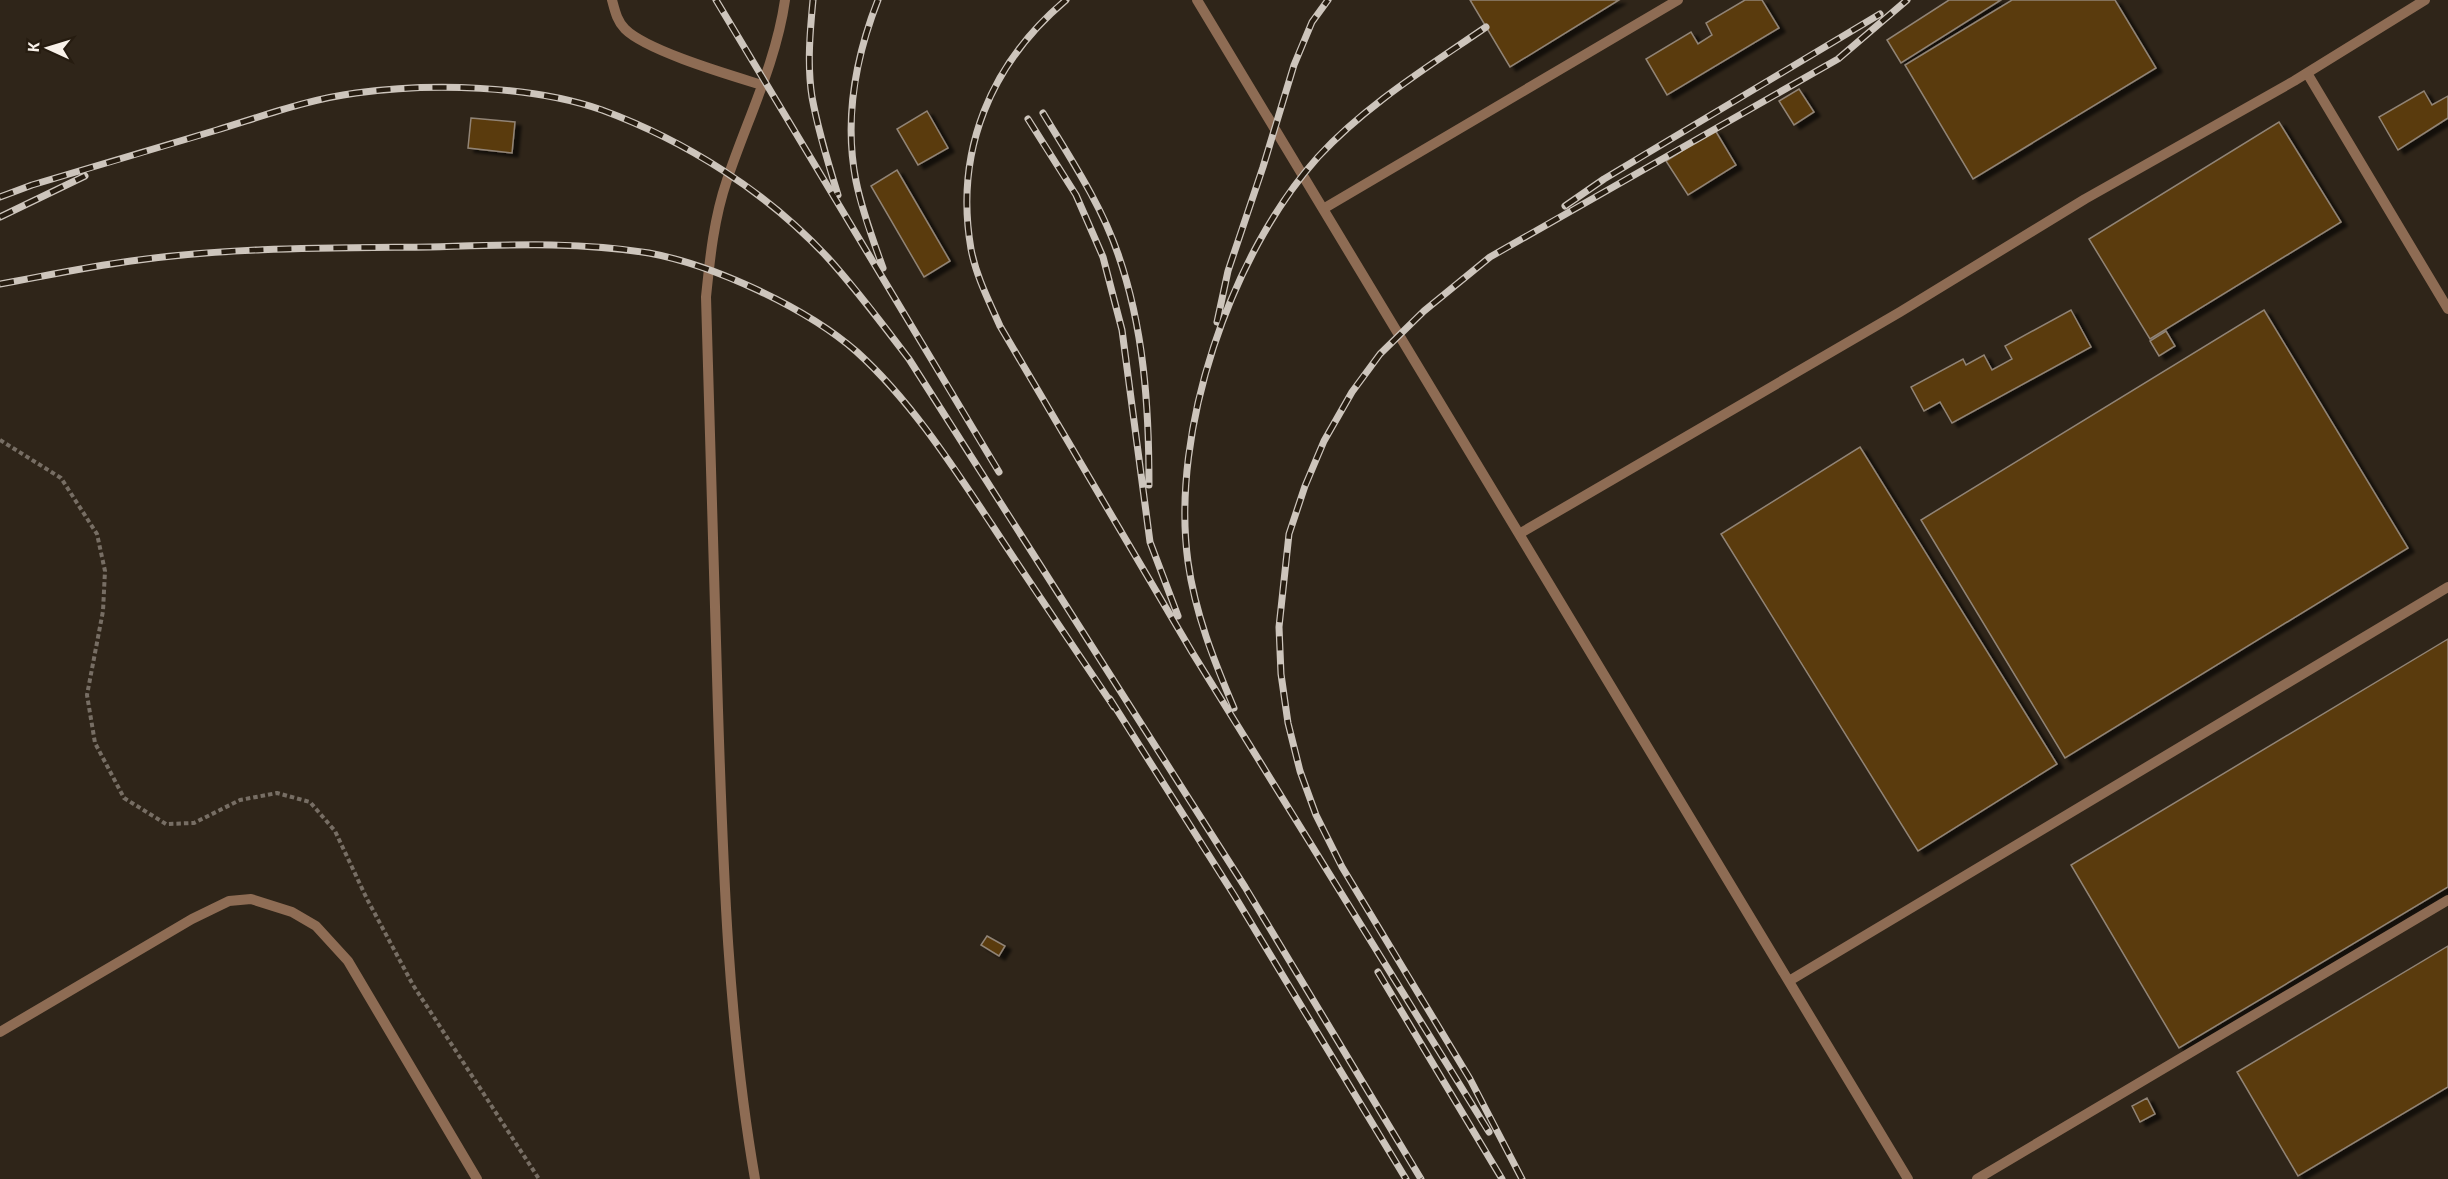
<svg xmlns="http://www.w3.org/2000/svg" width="2448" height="1179" viewBox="0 0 2448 1179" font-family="'Exo 2',sans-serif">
<defs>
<filter id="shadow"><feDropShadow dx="6" dy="4" stdDeviation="1.5" flood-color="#0009"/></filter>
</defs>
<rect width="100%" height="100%" fill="#2f2519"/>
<!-- building -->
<path fill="#5a3a0b" stroke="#918476" stroke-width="1.5" filter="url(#shadow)" d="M1470,0H1619L1510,67Z
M1745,0H1762L1779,28L1667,95L1646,59L1691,32L1698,44L1712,35L1706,23Z
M1949,0H2001L1901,63L1887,40Z
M2012,0H2115L2156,68L1973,179L1905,65Z
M1799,89L1814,112L1794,125L1779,101Z
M2424,91L2432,105L2448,96V118L2398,150L2379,117Z
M927,111L948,148L918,165L897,129Z
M471,118L515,122L512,153L468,148Z
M2279,122L2341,222L2150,339L2089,239Z
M1715,130L1736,165L1688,195L1666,161Z
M897,170L950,261L924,277L871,186Z
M2071,310L2091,347L1952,423L1940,402L1924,411L1911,387L1963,359L1966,365L1984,355L1992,370L2012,359L2005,346Z
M2264,310L2408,548L2065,758L1921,520Z
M2166,331L2175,346L2159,356L2150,341Z
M1860,447L2057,764L1918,851L1721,534Z
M2448,639V887L2179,1048L2071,865Z
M987,936L1005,946L999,956L981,945Z
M2448,946V1087L2298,1176L2237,1072Z
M2147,1098L2155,1114L2140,1122L2132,1106Z"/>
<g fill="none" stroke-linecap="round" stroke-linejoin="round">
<!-- path -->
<path stroke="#776e64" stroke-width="4" stroke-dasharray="4.5 3" stroke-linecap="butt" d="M0,440L61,478L97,534L105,571L103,611L87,695L95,743L124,798L166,824L194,823L240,800L277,793L310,802L335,831L367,899L413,985L539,1179"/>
<!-- lane -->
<path stroke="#8e6c54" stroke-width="10" d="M612,0C615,11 617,21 625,29C647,51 730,75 762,85
M1197,0L1908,1179
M2307,73L2448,309
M1323,209L1678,0
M1519,534L1900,312L2085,199L2294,81L2425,0
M1789,981L2448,587
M0,1032L192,919L229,901L251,899L292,912L316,926L348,961L477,1179
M755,1179C728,1024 723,867 718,710C714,572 710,435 706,297C710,257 714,218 727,180C747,120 776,63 785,0
M1977,1179L2448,900"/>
<defs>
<path id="rail" d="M716,0L999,472
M813,0C810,31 807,65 812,97C818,130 828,163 838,195
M878,0C856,56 844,120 856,181C862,211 873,240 883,268
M1066,0C991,63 954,151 971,249C976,276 989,301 1000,326L1192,652L1489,1132
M1043,113C1070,158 1101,204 1118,254C1144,328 1149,407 1149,485
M1028,119L1076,195L1103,257L1122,330L1150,542L1178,616
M0,197L32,185C93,167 155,149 217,130C263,116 309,99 356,93C430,83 531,85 602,110C686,141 767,192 828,258C857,290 883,325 909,359L1245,887L1421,1179
M1565,206L1604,179L1880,14
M0,217L85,176
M0,284C44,276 87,267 131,261C229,247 330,248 430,247C503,245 576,241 649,253C714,265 807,308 857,352C911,401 952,465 992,525C1032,586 1073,646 1114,707
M1217,322L1228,271L1263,167L1294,65L1312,22L1328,0
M1110,699L1234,895L1406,1179
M1234,708C1214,661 1195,613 1188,562C1170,431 1231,254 1318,157C1366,105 1428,67 1486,27
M1378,972L1502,1179
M1522,1179L1470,1079L1342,867L1316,815L1300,771L1288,723L1281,674L1279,627L1289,534L1305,486L1324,441L1352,392L1380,354L1424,311L1490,257L1838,59L1907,0"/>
</defs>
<!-- rail casing -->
<use href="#rail" stroke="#cdc5bc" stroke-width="7"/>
<!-- rail -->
<use href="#rail" stroke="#261c10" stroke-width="4.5" stroke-dasharray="14" stroke-linecap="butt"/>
</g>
<!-- north arrow -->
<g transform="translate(48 48) rotate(274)" stroke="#261c10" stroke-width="4.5" paint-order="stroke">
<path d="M0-4.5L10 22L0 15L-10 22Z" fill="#f9f2ea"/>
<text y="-9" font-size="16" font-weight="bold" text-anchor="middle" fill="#f9f2ea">K</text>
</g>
</svg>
